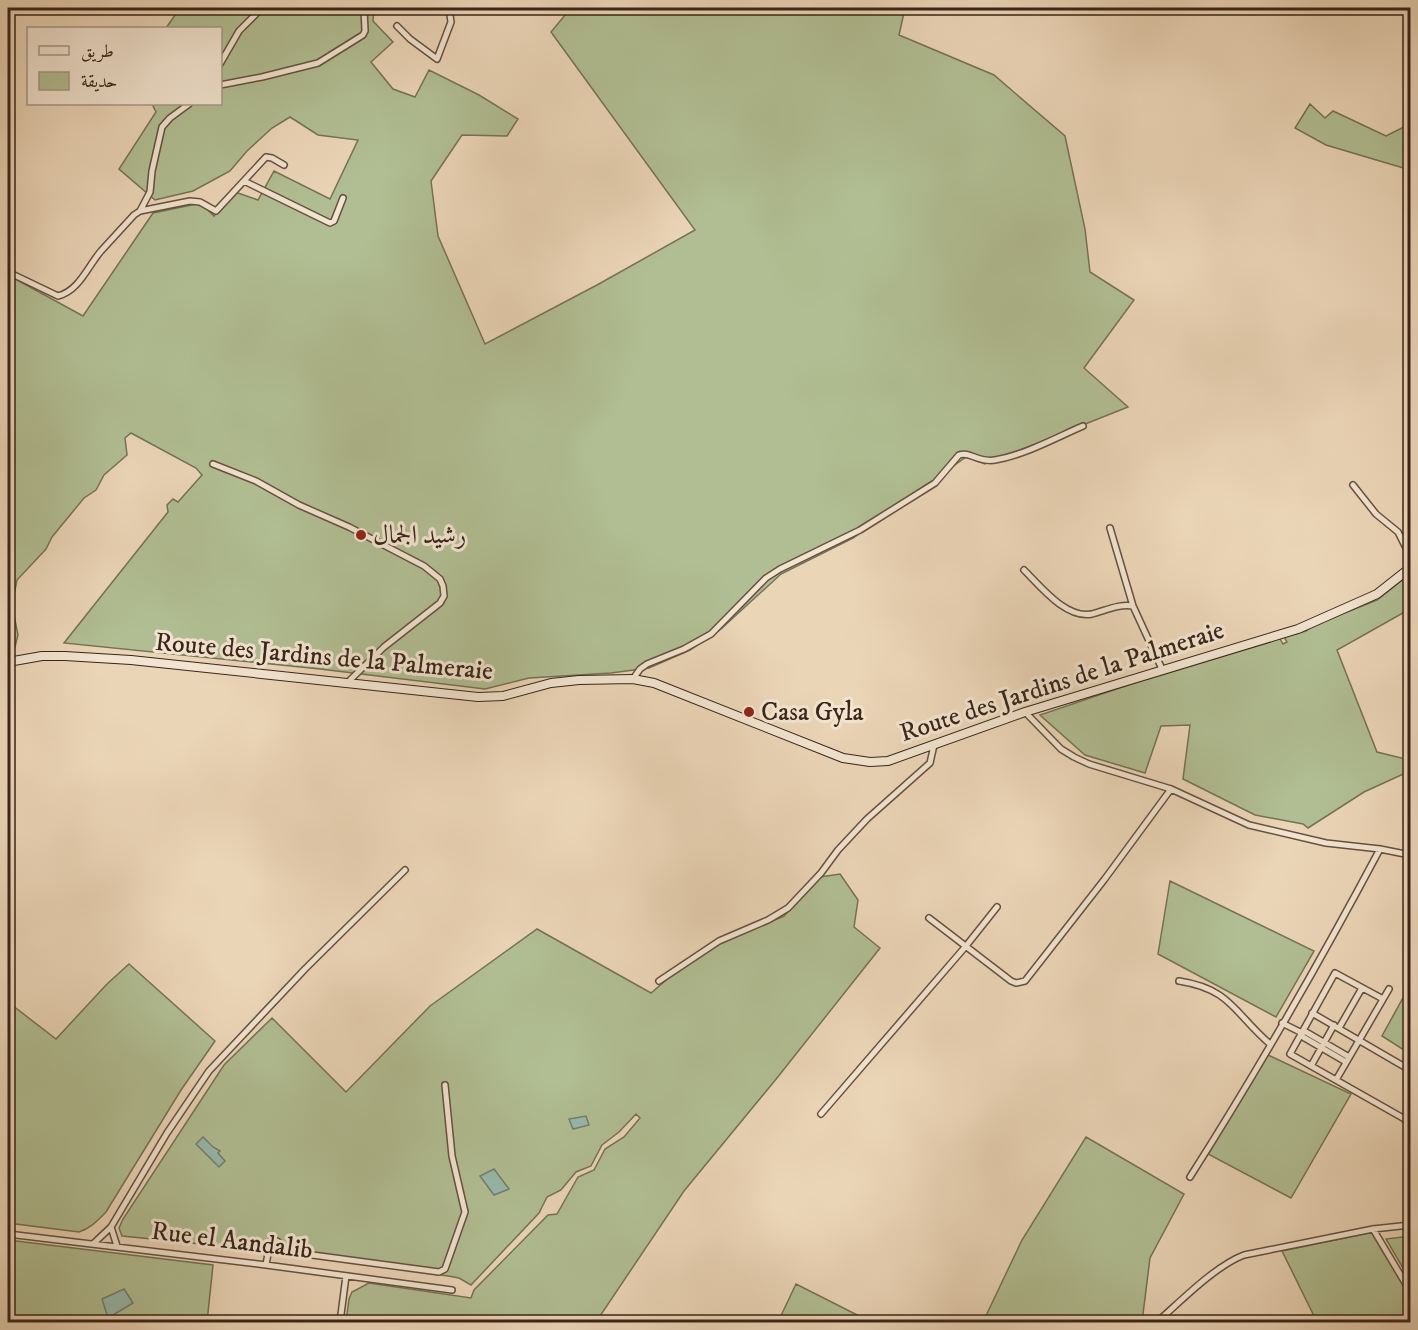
<svg xmlns="http://www.w3.org/2000/svg" width="1418" height="1330" viewBox="0 0 1418 1330" font-family="'IM FELL DW Pica',Amiri,serif">
<rect width="100%" height="100%" fill="#ebd5b7"/>
<filter id="stains"><feTurbulence type="fractalNoise" baseFrequency=".00333" numOctaves="4"/><feColorMatrix values="0 0 0 0 .2 0 0 0 0 .09 0 0 0 0 .02 0 0 0 .5 -.17"/></filter>
<radialGradient id="worn" r=".72"><stop offset=".6" stop-color="#630" stop-opacity="0"/><stop offset="1" stop-color="#630" stop-opacity=".3"/></radialGradient>
<!-- green -->
<path fill="#b1be93" stroke="#757256" stroke-width="1.5" d="M180,8H374L373,21L393,42L371,62L393,89L415,97L429,70L479,95L518,119L507,136L462,135L431,181L438,236L485,344L597,285L695,230L551,32L571,8H905L899,35L994,75L1065,136L1085,229L1090,272L1134,300L1084,368L1128,407L985,464L966,457L853,538L781,574L721,629L690,650L649,668L611,673L529,678L485,689L320,669L64,643L168,512L167,505L173,499L178,502L202,475L196,468L131,433L125,438L127,455L104,475L96,490L84,498L52,537L46,549L17,580L12,605L18,635L15,647H8V275L83,316L153,213L201,203L214,216L232,191L258,200L274,171L330,199L358,140L318,135L290,117L272,128L247,151L230,171L193,191L155,200L119,169L156,112L152,104H220V28H166Z
M1310,104L1325,118L1333,111L1386,136L1404,127L1410,132V170L1326,145L1295,128Z
M1410,574V609L1337,650L1377,752L1410,760V771L1364,792L1308,828L1303,824L1255,815L1183,779L1190,725L1161,726L1145,773L1085,755L1040,715L1187,665L1191,666L1237,648L1279,637L1283,644L1287,642L1284,637L1306,631L1314,625L1377,600Z
M840,874L858,900L854,927L880,948L777,1078L684,1191L596,1322H346L349,1299L352,1292L369,1283L471,1298L474,1290L548,1215L557,1214L578,1177L594,1170L605,1149L624,1137L640,1118L636,1114L619,1132L602,1145L591,1166L576,1172L561,1190L547,1197L539,1213L471,1285L459,1278L448,1276L261,1250L122,1236L119,1228L123,1219L224,1065L272,1018L346,1092L430,1006L537,929L651,993L679,969L723,942L784,916L820,877Z
M1170,881L1314,951L1276,1017L1158,954Z
M129,964L215,1041L181,1090L106,1212C97,1221 91,1228 79,1232L8,1223V1002L56,1039L107,984Z
M1410,985V1054L1382,1036Z
M1266,1054L1351,1094L1291,1198L1208,1154Z
M1086,1137L1184,1194L1150,1258L1142,1322H983L1022,1240Z
M1373,1232L1410,1295V1322H1317L1282,1251Z
M1410,1236V1280L1386,1239Z
M8,1240L213,1265L207,1322H8Z
M796,1284L871,1322H778Z"/>
<!-- water -->
<path fill="#98b9ac" stroke="#727e71" stroke-width="1.5" d="M586,1116L589,1125L573,1129L569,1119Z
M203,1137L213,1147L220,1151L218,1153L225,1161L219,1167L196,1144Z
M494,1169L509,1189L494,1195L480,1176Z
M124,1289L133,1303L108,1318L102,1299Z"/>
<g fill="none" stroke-linecap="round" stroke-linejoin="round">
<defs>
<path id="street" d="M397,26L410,39L437,59L451,22L449,8
M220,64L239,31L262,8
M220,85L262,77L318,63L363,35L365,31L364,8
M244,181L330,223L334,221L343,198
M140,211L150,192L152,171L162,127L170,118L189,104
M8,272L58,296C79,291 88,266 101,251C112,239 123,227 134,215L140,211L190,201L200,202L216,211L266,157L272,158L284,165
M213,464L256,481L299,505L349,527L424,566L440,579L443,586L444,596L440,603L384,647L347,683
M1353,485L1376,514L1398,532L1410,556
M1110,528L1133,606L1162,669
M1024,570C1041,587 1066,619 1092,614C1107,610 1118,604 1133,606
M633,679L640,669L647,664L684,649L711,634L766,578L780,569L860,530L935,483L959,455C970,451 978,463 995,460C1025,455 1055,438 1083,426
M1025,712L1061,749L1074,757L1089,764L1171,789L1249,825L1326,843L1380,849L1410,855
M929,918L1011,981L1016,983L1025,981L1104,880L1171,789
M659,981L719,941L768,920L788,908L821,873L838,850L867,819L930,763L934,745
M1179,981C1231,989 1234,1013 1270,1044
M1383,999L1335,973L1290,1054L1410,1122
M1312,1013L1410,1070
M1282,1023L1300,1032H1306L1349,1057
M1339,1028L1362,988
M1300,1032L1303,1037L1346,1062
M1311,1066L1334,1025
M1336,1080L1389,989
M821,1114L966,946L997,907
M1404,1119L1410,1108
M1190,1177C1258,1070 1321,960 1380,849
M111,1227L117,1246
M1373,1229L1410,1291
M8,1234L266,1265L452,1290
M93,1244L111,1227L167,1133L209,1071L305,969L405,870
M266,1265L270,1242L277,1241L292,1252L305,1254L439,1272L445,1269L465,1212L452,1156L445,1085
M340,1322L346,1276
M1157,1322C1181,1301 1215,1266 1244,1255L1373,1229L1410,1225"/>
<path id="secondary" d="M8,662L42,656H65L131,660L478,697L503,696L551,683L579,680L633,679L654,683L843,758L870,762L888,761L1025,712L1298,629L1377,594L1410,568"/>
</defs>
<!-- street casing -->
<use href="#street" stroke="#665140" stroke-width="8"/>
<!-- secondary casing -->
<use href="#secondary" stroke="#392519" stroke-width="10"/>
<!-- street -->
<use href="#street" stroke="#f2e4d0" stroke-width="5"/>
<!-- secondary -->
<use href="#secondary" stroke="#f2e4d0" stroke-width="8"/>
</g>
<!-- markers -->
<g fill="#8f2418" stroke="#f2e4d0" stroke-width="2">
<circle cx="361" cy="535" r="6"/>
<circle cx="749" cy="712" r="6"/>
</g>
<g text-anchor="middle" dominant-baseline="central" stroke-width="6" stroke-linejoin="round" paint-order="stroke">
<!-- poi labels -->
<g font-size="26" fill="#392519" stroke="#f2e4d0" text-anchor="start">
<text x="373" y="535">رشيد الجمال</text>
<text x="761" y="712">Casa Gyla</text>
</g>
<!-- street labels -->
<g font-size="26" fill="#392519" stroke="#f2e4d0">
<text transform="translate(324 657) rotate(5)">Route des Jardins de la Palmeraie</text>
<text transform="translate(1062 682) rotate(-18)">Route des Jardins de la Palmeraie</text>
<text transform="translate(232 1241) rotate(7)">Rue el Aandalib</text>
</g>
</g>
<!-- margin -->
<rect width="1418" height="1330" fill="none" stroke="#ebd5b7" stroke-width="30"/>
<rect x="9" y="9" width="1400" height="1312" fill="none" stroke="#392519" stroke-width="3"/>
<rect x="15" y="15" width="1388" height="1300" fill="none" stroke="#392519" stroke-width="1.5"/>
<!-- legend -->
<rect x="27" y="27" width="195" height="78" fill="#f2e4d0" stroke="#a89887" stroke-width="1.5"/>
<rect x="39" y="46" width="30" height="9" fill="#f2e4d0" stroke="#a89887" stroke-width="1.5"/>
<text x="81" y="57" font-size="18" fill="#392519">طريق</text>
<rect x="39" y="72" width="30" height="18" fill="#b1be93" stroke="#a89887" stroke-width="1.5"/>
<text x="81" y="87" font-size="18" fill="#392519">حديقة</text>
<rect width="100%" height="100%" filter="url(#stains)"/>
<rect width="100%" height="100%" fill="url(#worn)"/>
</svg>
